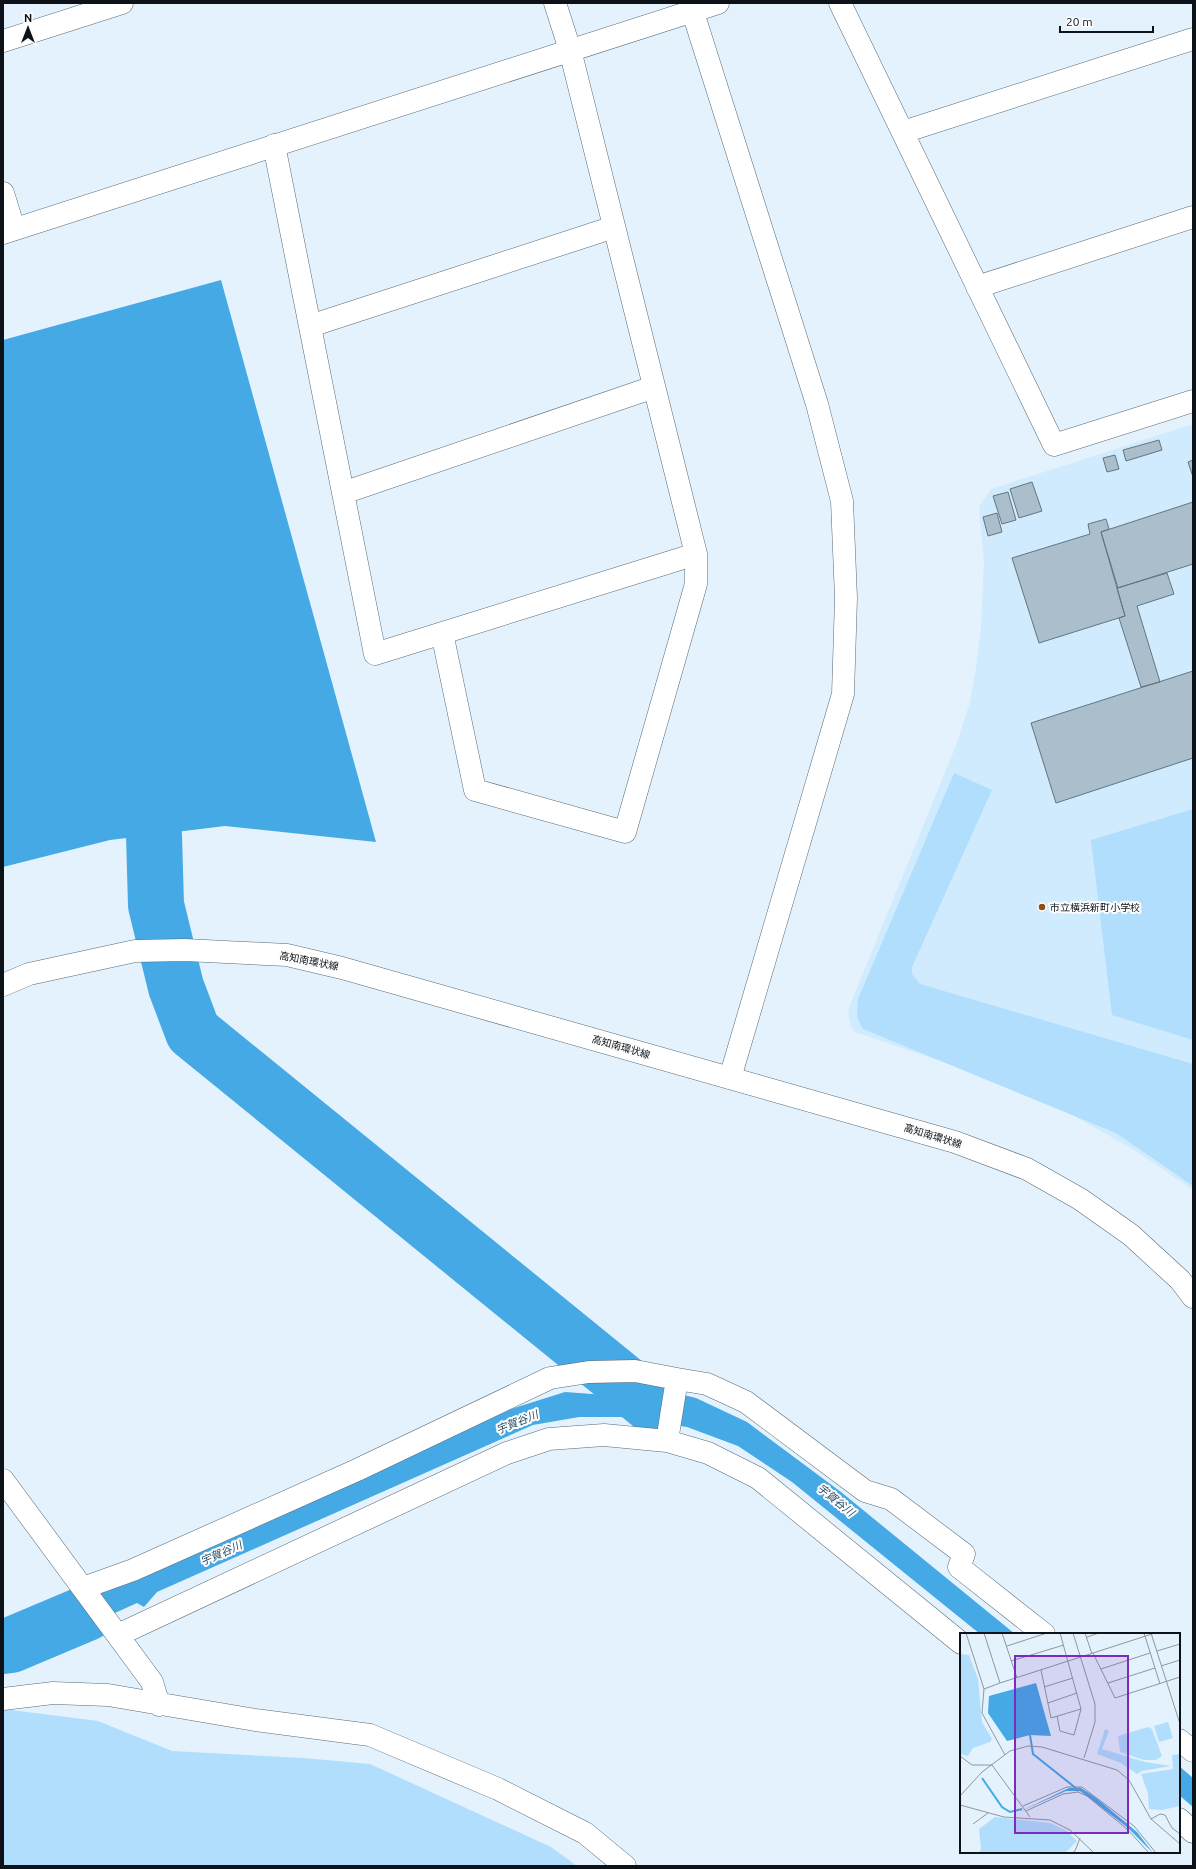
<svg xmlns="http://www.w3.org/2000/svg" width="1196" height="1869" viewBox="0 0 1196 1869" font-family="Ubuntu,'Noto Sans JP',sans-serif">
<rect width="100%" height="100%" fill="#e3f2fd"/>
<!-- built -->
<path fill="#d0ebfd" d="M1193,424V1190L1136,1151L1067,1112L996,1080L855,1032L851,1026L848,1010L957,743L970,702L976,668L981,628L984,562L979,507L991,489Z"/>
<!-- green -->
<path fill="#b1defc" d="M954,773L992,790L912,967V974L920,984L1193,1064V1186L1116,1133L863,1029L857,1017L858,999Z
M1193,809V1040L1112,1015L1091,840Z
M3,1709L98,1721L172,1751L303,1758L370,1764L551,1847L577,1866H3Z"/>
<!-- water -->
<path fill="#44a9e4" d="M221,280L376,842L225,826L110,840L3,867V340Z
M603,1379H643L647,1386L696,1398L747,1422L841,1492L1015,1634H980L792,1482L738,1446L687,1427L621,1417H579L533,1425L157,1592L144,1607L137,1603L73,1632L16,1654V1634L125,1583L154,1572L511,1409L565,1392L606,1395Z
M1179,1766L1193,1778V1807L1179,1795Z"/>
<g fill="none" stroke-linecap="round" stroke-linejoin="round">
<!-- river -->
<path stroke="#44a9e4" stroke-width="56" d="M154,835L156,905L176,987L193,1032L654,1407
M3,1646L11,1645L87,1613"/>
</g>
<!-- building -->
<path fill="#abbecb" stroke="#637580" d="M1159,440L1162,450L1126,461L1123,450Z
M1115,455L1119,469L1107,472L1103,458Z
M1193,460V477L1188,462Z
M1032,482L1042,511L1019,518L1010,489Z
M1008,492L1016,520L1002,524L993,496Z
M1193,502V564L1118,588L1101,532Z
M997,513L1002,532L988,536L983,517Z
M1106,519L1109,529L1101,532L1125,616L1039,643L1012,558L1090,534L1088,524Z
M1167,573L1174,594L1137,606L1160,682L1141,687L1119,618L1125,616L1117,588Z
M1193,671V758L1056,803L1031,723Z"/>
<g fill="none" stroke-linecap="round" stroke-linejoin="round">
<defs>
<path id="street" d="M840,3L1054,445L1193,401
M3,41L122,3
M903,132L1193,39
M274,145L375,654L696,554L570,50L555,3
M3,193L14,229
M977,287L1193,217
M310,326L614,227
M343,493L654,387
M442,633L475,790L625,832L696,584V554
M667,1441L708,1453L758,1478L961,1643
M3,1480L152,1682L159,1705
M83,1588L133,1570L357,1470L550,1378L589,1372L635,1371L677,1379
M118,1635L507,1453L549,1439L604,1435L667,1441L677,1379L707,1384L746,1402L865,1491L891,1499L964,1554L959,1567L1044,1634
M3,1699L53,1693L108,1695L255,1720L370,1735L498,1789L585,1833L625,1866
M1179,1740L1193,1751
M1179,1819L1193,1832"/>
<path id="secondary" d="M690,3L817,404L842,501L846,598L843,694L730,1078
M3,233L718,3"/>
<path id="primary" d="M3,985L29,974L135,951L185,950L287,955L342,968L955,1142L1027,1169L1080,1199L1131,1235L1180,1280L1193,1297"/>
</defs>
<!-- street casing -->
<use href="#street" stroke="#596a75" stroke-width="23"/>
<!-- secondary casing -->
<use href="#secondary" stroke="#596a75" stroke-width="23"/>
<!-- primary casing -->
<use href="#primary" stroke="#596a75" stroke-width="23"/>
<!-- street -->
<use href="#street" stroke="#fff" stroke-width="22"/>
<!-- secondary -->
<use href="#secondary" stroke="#fff" stroke-width="22"/>
<!-- primary -->
<use href="#primary" stroke="#fff" stroke-width="22"/>
</g>
<!-- markers -->
<circle fill="#8d4e14" stroke="#fdfdfd" stroke-width="1.5" cx="1042" cy="907" r="4"/>
<g text-anchor="middle" dominant-baseline="central" stroke-width="4" stroke-linejoin="round" paint-order="stroke">
<!-- poi labels -->
<g font-size="10" fill="#0c1217" stroke="#fdfdfd" text-anchor="start">
<text x="1050" y="907">市立横浜新町小学校</text>
</g>
<!-- street labels -->
<g font-size="10" fill="#0c1217" stroke="#fdfdfd">
<text transform="translate(309 961) rotate(11)">高知南環状線</text>
<text transform="translate(621 1047) rotate(16)">高知南環状線</text>
<text transform="translate(933 1136) rotate(17)">高知南環状線</text>
</g>
<!-- water labels -->
<g font-size="11" font-style="italic" fill="#1f4861" stroke="#fdfdfd">
<text transform="translate(517 1422) rotate(-22)">宇賀谷川</text>
<text transform="translate(836 1500) rotate(39)">宇賀谷川</text>
<text transform="translate(221 1553) rotate(-24)">宇賀谷川</text>
</g>
</g>
<!-- overview -->
<g transform="translate(960 1633)">
<rect width="220" height="220" fill="#e3f2fd"/>
<path d="M0,21L9,22L18,46L22,89L32,106L30,109L13,115L8,123L0,121ZM208,89L213,105L199,109L194,93ZM188,94L192,96L202,123L196,127H184L160,119L158,103ZM145,96L149,98L142,116L185,129L211,133L182,138L177,141L161,130L137,121ZM220,121V157L218,163L220,165V173L202,177L189,176L188,160L181,141L213,136L212,122ZM35,184L90,190L107,198L117,208L105,220H19L21,216L19,196Z" fill="#b1defc"/>
<path d="M76,50L91,103L70,102L47,108L28,80L29,63ZM109,155H121L135,164L177,199L193,220L167,194L120,158H106L57,180Z" fill="#44a9e4"/>
<path fill="none" stroke="#44a9e4" stroke-width="2" d="M70,102L73,121L117,156M22,145L42,174L50,179L62,176"/>
<path fill="none" stroke="#8d98a1" stroke-width="1" d="M6,0L24,56L22,80L45,122M24,0L40,50L195,0M42,0L57,45M113,0L135,71V89L124,125M125,0L132,21M184,0L200,51M191,0L220,91M127,4L139,0M47,13L87,0M197,18L220,11M133,20L155,65L220,44M51,28L104,12M201,33L220,27M141,36L190,20M81,37L91,85L121,76L100,0M148,50L195,35M84,54L113,45M24,56L40,50M88,70L117,60M97,83L100,98L114,102L121,76M0,123L12,132H32L70,184M118,159L127,163L167,196L189,220M0,163L22,139L50,118L68,113L82,114L157,137L169,147L191,186L220,211M0,172L44,184L90,187L110,197L134,220M63,173L107,154H119M66,178L103,161L118,159L119,154H122L174,193L196,220M191,186L200,181L205,182L212,195L220,201M13,191L28,180M112,220L115,218L120,205"/>
<path fill="#7b2cbf" fill-opacity="0.15" stroke="#7b2cbf" stroke-width="2" d="M55,23H168V200H55Z"/>
<rect width="220" height="220" fill="none" stroke="#0c1217" stroke-width="2"/>
</g>
<!-- border -->
<rect width="1196" height="1869" fill="none" stroke="#0c1217" stroke-width="8"/>
<!-- north arrow -->
<g transform="translate(28 28)" stroke="#fdfdfd" stroke-width="3" paint-order="stroke">
<path d="M0-3L7 15L0 10L-7 15Z" fill="#0c1217"/>
<text y="-6" font-size="11" font-weight="bold" text-anchor="middle" fill="#0c1217">N</text>
</g>
<!-- scale -->
<path d="M1060 26v6h93v-6" fill="none" stroke="#0c1217" stroke-width="2"/>
<text x="1066" y="26" font-size="12" fill="#0c1217" stroke="#fdfdfd" stroke-width="3" paint-order="stroke">20 m</text>
</svg>
